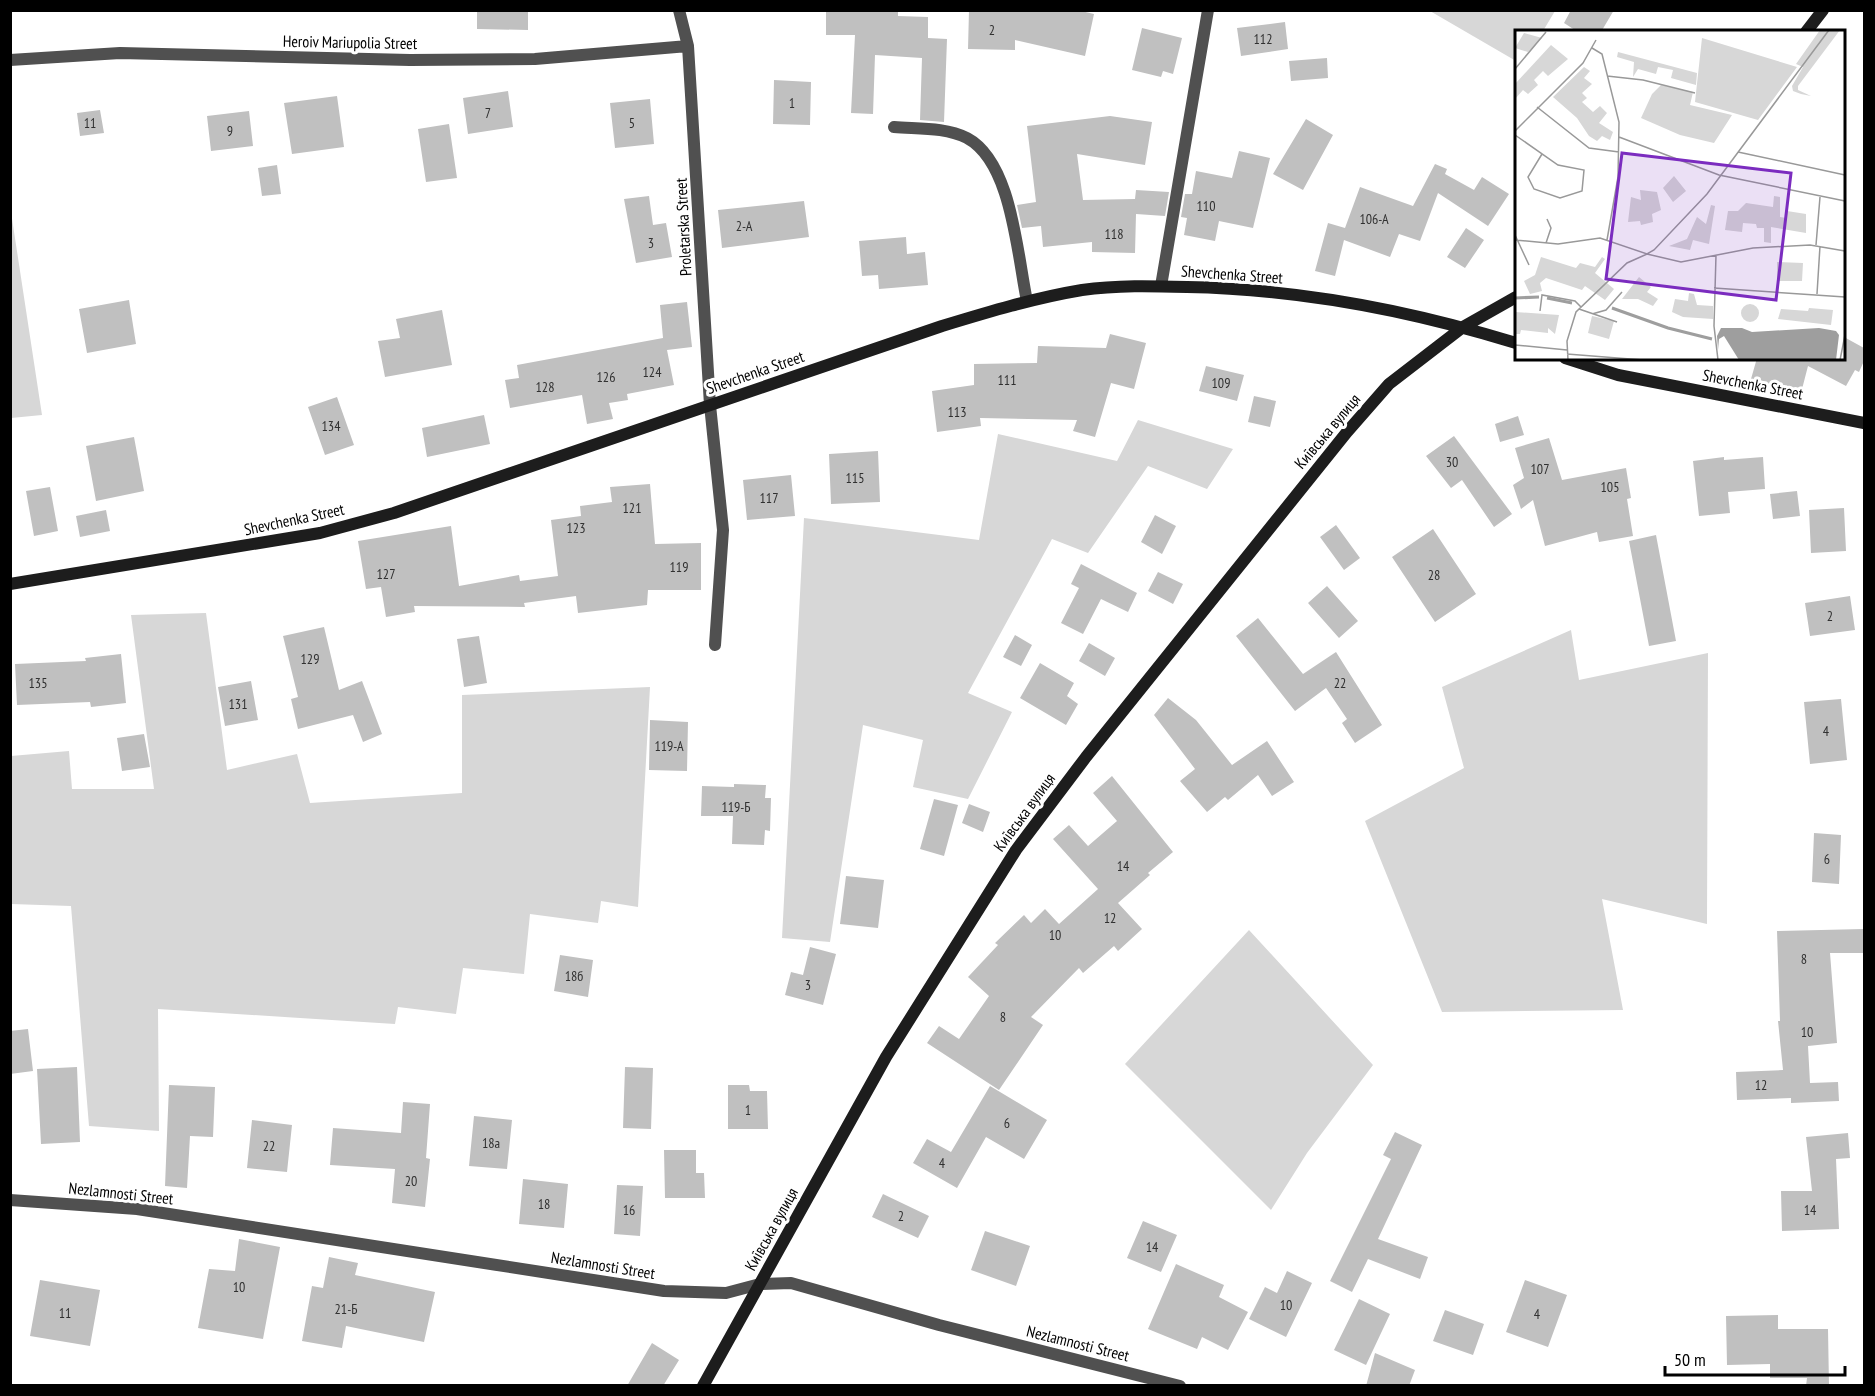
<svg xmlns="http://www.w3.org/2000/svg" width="1875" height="1396" viewBox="0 0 1875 1396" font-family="'PT Sans Narrow',sans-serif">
<rect width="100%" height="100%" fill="#fff"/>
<!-- green -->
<path fill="#d7d7d7" d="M1430,11H1555L1543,31L1516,32V61Z
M11,212L42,415L11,418H10Z
M1138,420L1233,449L1207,489L1148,466L1088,553L1052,539L968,693L1012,712L968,799L913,787L923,740L863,725L830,942L782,938L804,518L979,540L998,434L1117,461Z
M206,613L227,770L297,754L310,803L462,793V695L650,687L638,907L601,901L598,923L530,914L524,974L463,968L456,1014L398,1007L395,1024L158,1009L159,1131L89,1126L71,906L11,904V756L69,751L72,789H154L131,615Z
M1571,630L1579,680L1708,653L1707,924L1602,899L1623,1010L1442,1012L1365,821L1464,768L1442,687Z
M1249,930L1373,1065L1307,1153L1271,1210L1125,1064Z"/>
<!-- building -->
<path fill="#c0c0c0" d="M477,10H528V30L477,29Z
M826,10H898V16L928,17V38L947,39L944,122L920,120L922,58L875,55L873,114L851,113L855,35H826Z
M969,10H1077L1094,14L1085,56L1015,40V50L968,49Z
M1571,10H1614L1601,32H1578L1564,23Z
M1285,22L1288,49L1241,56L1237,28Z
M1142,28L1182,38L1173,74L1163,71L1161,77L1132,70Z
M1327,58L1328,78L1291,81L1289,61Z
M774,80L811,82L810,125L773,124Z
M508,91L513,127L468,134L463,98Z
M337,96L344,147L292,154L284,103Z
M650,99L654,144L615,148L610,103Z
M100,110L104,133L80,136L77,113Z
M249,111L253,146L211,151L207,116Z
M1110,116L1152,122L1145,165L1077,154L1083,200L1135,199L1136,190L1169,192L1165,216L1136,214L1135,253L1092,252V242L1043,247L1041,226L1022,228L1017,205L1036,202L1027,126Z
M1306,119L1333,135L1303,190L1273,174Z
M449,124L457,178L426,182L418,129Z
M1239,151L1270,158L1253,228L1219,221L1215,241L1184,235L1187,218L1181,217L1185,194H1192L1196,171L1232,178Z
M1435,164L1447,169L1445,174L1474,190L1482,177L1509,194L1488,226L1438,193L1420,241L1399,234L1390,257L1344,240L1335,276L1315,271L1328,223L1345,228L1360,187L1413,206Z
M277,165L281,194L262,196L258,168Z
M649,196L653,225L666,223L672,257L636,263L624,199Z
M804,201L809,237L722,248L718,210Z
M1466,228L1484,240L1465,268L1447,257Z
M906,237L907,254L925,252L928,285L879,289L878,275L862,276L859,241Z
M129,300L136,344L87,353L79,309Z
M687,302L692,347L667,350L674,385L627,394L628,400L609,403L613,419L587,424L582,395L510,408L505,380L519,378L517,365L663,338L660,305Z
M442,310L452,365L385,377L378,341L400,338L396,319Z
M1110,334L1146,343L1134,389L1111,383L1095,437L1073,431L1077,420L980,418L981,426L937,432L932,391L974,385V364L1037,363L1038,346L1106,348Z
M1844,337L1864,348V361L1859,372L1855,370L1846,386L1808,366L1801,393L1751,379L1757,358H1844Z
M1206,366L1244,375L1237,401L1199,391Z
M1254,396L1276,401L1270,427L1248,422Z
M337,397L354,445L325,455L308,407Z
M484,415L490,444L427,457L422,428Z
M1518,416L1524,435L1500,442L1495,424Z
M1454,436L1512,514L1494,527L1462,480L1451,488L1426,456Z
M134,437L144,491L96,501L86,446Z
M1549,438L1562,480L1626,468L1631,498L1627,499L1633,536L1599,542L1597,532L1545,546L1533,500L1521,509L1513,485L1524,478L1515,448Z
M878,451L880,502L831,504L829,454Z
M1724,457V460L1763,457L1765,489L1728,492L1730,513L1699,516L1693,461Z
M791,475L795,516L747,520L743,480Z
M650,484L655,544L701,543V590H648L647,605L578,613L576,596L524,603L525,607L414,606L415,612L386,617L381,587L366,589L358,541L451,526L459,586L519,575L520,581L558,576L551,520L581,516L580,506L612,502L610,487Z
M50,487L58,531L34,536L26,491Z
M1797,491L1800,516L1773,519L1770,494Z
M1844,508L1846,551L1811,553L1809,510Z
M106,510L110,531L80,537L76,516Z
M1155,515L1176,526L1162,554L1141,542Z
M1336,525L1360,558L1344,570L1320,537Z
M1433,529L1476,594L1435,622L1392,557Z
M1656,535L1676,641L1649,646L1629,541Z
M1081,564L1137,593L1128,612L1101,599L1083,634L1061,623L1079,588L1071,584Z
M1158,572L1183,584L1173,604L1148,591Z
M1327,586L1358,621L1339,638L1308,603Z
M1850,596L1855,630L1810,636L1805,603Z
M1258,618L1303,674L1336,652L1382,725L1355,743L1342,723L1347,719L1326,688L1295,711L1236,636Z
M324,627L339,690L362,681L382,734L363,742L353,715L298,729L291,699L298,697L283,636Z
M1015,635L1032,645L1021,666L1003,657Z
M479,636L487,683L464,687L457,639Z
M1089,643L1115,658L1105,676L1079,661Z
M121,654L126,703L91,707L90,702L17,705L15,664L86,661L85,658Z
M1040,663L1074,683L1067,696L1078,704L1066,725L1020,698Z
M251,681L258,720L225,726L218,687Z
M1168,698L1196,720L1232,765L1267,741L1294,782L1272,796L1258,775L1228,800L1225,797L1207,812L1180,781L1195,769L1154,715Z
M1841,699L1847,760L1810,764L1804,702Z
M650,720L688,722L687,771L649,770Z
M144,734L150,767L122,771L117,738Z
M1112,776L1173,852L1148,873L1150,875L1118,903L1142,929L1118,951L1114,946L1083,973L1079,968L1031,1017L1043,1025L999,1090L927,1043L939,1026L959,1039L989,996L968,977L998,945L995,943L1024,915L1031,923L1045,909L1059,924L1098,889L1053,839L1069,825L1088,846L1117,821L1093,793Z
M734,784L766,785L765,798H771L770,831L765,830L764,845L732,844L733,816H701L702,786L734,787Z
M934,799L958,805L944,856L920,849Z
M969,804L990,812L983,832L962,823Z
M1814,833L1841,835L1839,884L1812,882Z
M846,876L884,880L878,928L840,924Z
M1864,929V953H1830L1837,1043L1808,1046L1810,1083L1838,1082L1839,1101L1791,1103V1098L1737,1100L1736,1072L1783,1070L1778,1021H1780L1777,931Z
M810,947L836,954L823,1005L785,995L791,972L803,975Z
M560,955L593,960L588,997L554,991Z
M28,1029L33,1071L10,1074V1031Z
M77,1067L80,1142L41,1144L37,1069Z
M625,1067L653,1068L651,1129L623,1128Z
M169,1085L215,1087L213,1137L190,1136L187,1188L165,1186Z
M728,1085H749L750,1091H767L768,1129H728Z
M990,1086L1047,1120L1024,1159L986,1137L957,1188L913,1163L927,1139L951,1152Z
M403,1102L430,1104L426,1158L430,1159L425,1207L392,1203L395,1169L330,1165L333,1128L401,1133Z
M474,1116L512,1120L507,1169L469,1166Z
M252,1120L292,1125L287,1172L247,1168Z
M1395,1132L1422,1145L1378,1239L1428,1257L1420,1279L1368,1259L1352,1292L1330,1281L1391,1159L1383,1155Z
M1848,1133L1850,1158L1836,1159L1839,1229L1782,1231L1781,1191H1812L1806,1137Z
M664,1150H696V1173H704L705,1198H665Z
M523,1179L568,1184L564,1228L519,1224Z
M617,1185L643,1186L640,1236L614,1234Z
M883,1194L929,1216L918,1238L872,1217Z
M1143,1221L1177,1235L1161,1272L1127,1258Z
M985,1231L1030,1246L1016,1286L971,1270Z
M239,1239L280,1247L263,1339L198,1328L209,1269L235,1271Z
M329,1257L358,1263L355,1275L435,1292L424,1342L346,1326L342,1348L302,1341L312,1286L323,1288Z
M1176,1264L1224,1285L1219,1297L1248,1312L1228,1350L1202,1337L1197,1349L1148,1329Z
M1287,1271L1312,1283L1286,1337L1249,1319L1265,1287L1277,1293Z
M40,1280L100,1290L90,1346L30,1336Z
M1525,1280L1567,1295L1548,1347L1506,1332Z
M1359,1299L1390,1314L1366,1365L1334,1350Z
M1445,1310L1484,1324L1473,1355L1433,1341Z
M1778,1315V1329H1828L1829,1386H1806L1807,1378H1770V1364L1727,1365L1726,1316Z
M652,1343L679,1360L663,1386H627Z
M1375,1353L1415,1370L1409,1386H1366Z"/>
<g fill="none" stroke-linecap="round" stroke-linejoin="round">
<!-- lane -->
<path stroke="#505050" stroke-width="12" d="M894,127C918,129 945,127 967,138C1012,162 1017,254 1027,301
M1161,286L1208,10
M710,405L723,530L715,645"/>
<!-- street -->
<path stroke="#505050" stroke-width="12" d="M679,10L688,46L710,405
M10,60L120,53L410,60L535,59L688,46
M10,1200L137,1209L664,1291L726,1293L760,1284L791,1283L939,1325L1180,1386"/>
<!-- secondary -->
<path stroke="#1d1d1d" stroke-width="12" d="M1806,32L1823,10
M1565,358L1618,375L1864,423
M10,584L320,533L394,513L942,326C988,312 1034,298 1082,290C1117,285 1152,286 1187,287C1299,289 1409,310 1516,343
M703,1386L886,1057L1016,850L1086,757L1347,432L1389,384L1463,327L1516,297"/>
</g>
<g text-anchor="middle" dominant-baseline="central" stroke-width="6" stroke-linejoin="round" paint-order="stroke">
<!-- number labels -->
<g font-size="14" fill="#303030">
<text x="992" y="30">2</text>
<text x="1263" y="39">112</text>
<text x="792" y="103">1</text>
<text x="488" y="113">7</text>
<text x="90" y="123">11</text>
<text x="632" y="123">5</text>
<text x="230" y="131">9</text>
<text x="1206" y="206">110</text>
<text x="1374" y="219">106-А</text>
<text x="744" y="226">2-А</text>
<text x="1114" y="234">118</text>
<text x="651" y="243">3</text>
<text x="652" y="372">124</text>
<text x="606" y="377">126</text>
<text x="1007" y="380">111</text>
<text x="1221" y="383">109</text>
<text x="545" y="387">128</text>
<text x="957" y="412">113</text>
<text x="331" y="426">134</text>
<text x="1452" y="462">30</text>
<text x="1540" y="469">107</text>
<text x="855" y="478">115</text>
<text x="1610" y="487">105</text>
<text x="769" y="498">117</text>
<text x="632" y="508">121</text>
<text x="576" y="528">123</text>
<text x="679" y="567">119</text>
<text x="386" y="574">127</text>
<text x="1434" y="575">28</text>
<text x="1830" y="616">2</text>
<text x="310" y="659">129</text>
<text x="38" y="683">135</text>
<text x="1340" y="683">22</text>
<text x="238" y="704">131</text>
<text x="1826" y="731">4</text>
<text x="669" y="746">119-А</text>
<text x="736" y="807">119-Б</text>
<text x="1827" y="859">6</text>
<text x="1123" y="866">14</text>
<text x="1110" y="918">12</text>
<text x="1055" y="935">10</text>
<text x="1804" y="959">8</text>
<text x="574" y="976">18б</text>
<text x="808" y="985">3</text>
<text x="1003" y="1017">8</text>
<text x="1807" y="1032">10</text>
<text x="1761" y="1085">12</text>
<text x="748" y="1110">1</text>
<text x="1007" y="1123">6</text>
<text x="491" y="1143">18а</text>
<text x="269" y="1146">22</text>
<text x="942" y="1163">4</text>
<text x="411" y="1181">20</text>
<text x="544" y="1204">18</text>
<text x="629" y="1210">16</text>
<text x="1810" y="1210">14</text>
<text x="901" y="1216">2</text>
<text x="1152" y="1247">14</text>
<text x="239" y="1287">10</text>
<text x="1286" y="1305">10</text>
<text x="346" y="1309">21-Б</text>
<text x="65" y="1313">11</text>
<text x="1537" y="1314">4</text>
</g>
<!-- street labels -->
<g font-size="16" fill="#000" stroke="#fff">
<text transform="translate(350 42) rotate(1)">Heroiv Mariupolia Street</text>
<text transform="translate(683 227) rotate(-93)">Proletarska Street</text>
<text transform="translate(1232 274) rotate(4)">Shevchenka Street</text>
<text transform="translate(755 372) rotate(-19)">Shevchenka Street</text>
<text transform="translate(1753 384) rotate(11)">Shevchenka Street</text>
<text transform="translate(1327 431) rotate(-50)">Київська вулиця</text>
<text transform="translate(294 519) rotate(-12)">Shevchenka Street</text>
<text transform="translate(1024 812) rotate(-54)">Київська вулиця</text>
<text transform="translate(121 1193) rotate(6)">Nezlamnosti Street</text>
<text transform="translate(771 1229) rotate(-61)">Київська вулиця</text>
<text transform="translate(603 1265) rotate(9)">Nezlamnosti Street</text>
<text transform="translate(1078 1343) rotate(14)">Nezlamnosti Street</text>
</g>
</g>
<!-- overview -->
<g transform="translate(1515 30)">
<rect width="330" height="330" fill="#fff"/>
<path d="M305,0H325L283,56V60L296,66L286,64L278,61L277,56L288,37L281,34ZM9,3L27,8L13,22L0,18ZM187,8L282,37L243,90L180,72ZM36,15L53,29L33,46L28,41L19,50L23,55L13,64L8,60L0,69V54ZM103,22L182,43L181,55L156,48L158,40L143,37L141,44L123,39L118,47L119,32L102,27ZM69,37L75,41L69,48L77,54L67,63L72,68L67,72L78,82L85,76L92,83L84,93L98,102L95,110L87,106L82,111L74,106L62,88L38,67ZM146,55L178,62L175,75L217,85L199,113L165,105L126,88L137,64ZM159,146L171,161L158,172L148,158ZM125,160L142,162L146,180L137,184L138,192L126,195L125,191L113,192L116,167L126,170ZM259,166L265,167V187L271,188L272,181L291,184V203L256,197V213L249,212V198H242L241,194L228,193L227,202L210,200L213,181H223L231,173L258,177ZM196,175L200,176L194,214L178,210L175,220L154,216L172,209L182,187L191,194ZM26,227L61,238L65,233L80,237L87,227L90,229L80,243L99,259L90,270L70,256L67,260L31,248L25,253L27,261L15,264L9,251L20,245ZM262,232L288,233L287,251H262ZM124,247L136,257L132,262L143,269L138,276L123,269H107ZM174,263L179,264L182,275L198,276V289L168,287L157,282L160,269L173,271ZM226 283a9 9 0 1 1 18 0a9 9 0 1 1-18 0ZM294,278L318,280L316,295L263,289L266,279L293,281ZM0,282L44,285L40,304L33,298V303L6,300L5,304H0ZM77,286L99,291L94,309L73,303Z" fill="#d7d7d7"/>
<path d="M206,298H227L237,302L304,298L321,301L324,305L321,330H224L209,306L204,309L203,320L202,306Z" fill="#9e9e9e"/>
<path fill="none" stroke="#9e9e9e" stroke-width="3" d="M0,268L24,267M32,268L57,273M97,278L153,298L197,309"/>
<path fill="none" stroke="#999" stroke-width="1.5" d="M77,18L87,24L104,92L103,147L92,210M0,39L31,2M92,46L128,50L180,63M22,77L74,118L104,122M0,101L68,33L81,10M0,105L43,135L69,140L67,161L45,168L19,159L13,147L27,124M104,107L204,145L330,171M223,122L330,145M0,205L14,235M0,210L43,214L85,208L132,224L139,220L192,164L314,0M31,213L36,198L32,189M301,215L305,167M201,225L199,296L203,330M199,258L330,267M302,264L305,216M64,279L102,292M25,281L27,265L60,271L66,277M77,284L91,280L107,262M0,315L52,320M52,324L128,330M53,330L52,311L61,282L112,233L132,224L166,232L238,218L295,215L330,221M325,330L330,305"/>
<path fill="#7b2cbf" fill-opacity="0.15" stroke="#7b2cbf" stroke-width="3" d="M107,123L276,143L261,270L91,249Z"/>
<rect width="330" height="330" fill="none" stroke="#000" stroke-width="3"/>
</g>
<!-- border -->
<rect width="1875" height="1396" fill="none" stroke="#000000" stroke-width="24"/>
<!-- scale -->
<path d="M1665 1366v9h180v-9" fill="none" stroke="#000000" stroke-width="3"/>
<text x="1674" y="1366" font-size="18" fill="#000000" stroke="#ffffff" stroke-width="4.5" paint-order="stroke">50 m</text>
</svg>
